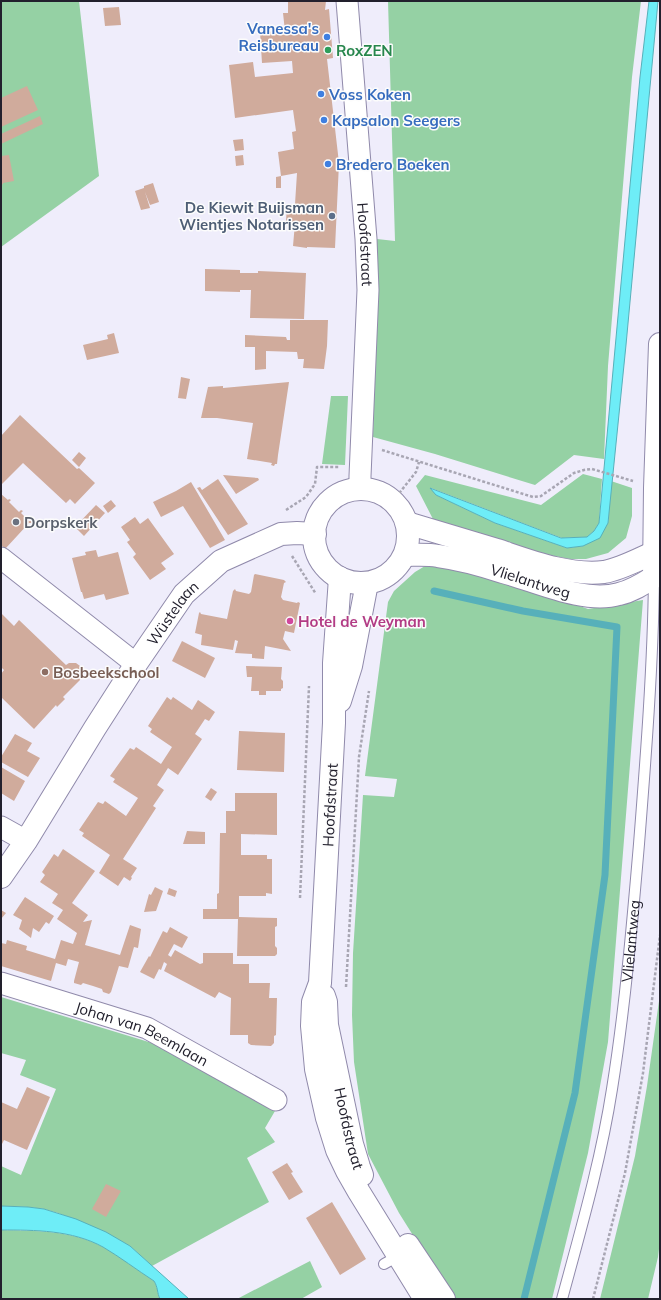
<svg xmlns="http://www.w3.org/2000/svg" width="661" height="1300" viewBox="0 0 661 1300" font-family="Mulish,sans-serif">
<rect width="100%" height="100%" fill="#efedfb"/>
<!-- green -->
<path fill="#95d1a4" d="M1,1H79L99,176L1,247Z
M388,1H641L632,77L608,366L604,459L574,455L535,485L435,454L373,437L377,239L395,241Z
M331,396H348L345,465L322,464Z
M583,474L602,479L599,523L594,531L587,537L562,538L431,488L436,495L495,523L567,548L583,546L608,523L611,481L632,488V516L626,538L608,553L586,559H570L539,553L434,521L416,486L425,475L541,505Z
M445,565L536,590L588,609L643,600L608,1042L588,1153L552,1299H453L399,1213L368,1154L354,1062L352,1015L353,953L363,795L394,797L397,779L365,776L388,602L394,591L415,572L425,566Z
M660,994V1241L658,1257L648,1299H600L635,1156L647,1086Z
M1,997L152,1043L275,1111L265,1128L275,1142L247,1158L269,1202L152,1266L130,1246L105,1232L58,1213L44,1209L28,1207L1,1206V1166L21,1175L56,1089L20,1075L26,1060L1,1053Z
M1,1230C35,1231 72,1230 103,1247C121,1257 137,1270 154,1281C158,1287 157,1293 160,1299H1Z
M310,1261L322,1287L301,1299H237Z"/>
<!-- water -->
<path fill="#6eedf7" stroke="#57b0ba" d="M649,1H658L626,345L608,523L600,538L583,546L567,548L495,523L436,495L430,488L561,538L587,537L594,531L599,523L640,77Z
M1,1206L28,1207L44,1209L76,1219L106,1232L130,1246L189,1299H160C157,1293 158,1287 154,1281C137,1270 120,1257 103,1247C72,1230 35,1230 1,1230Z"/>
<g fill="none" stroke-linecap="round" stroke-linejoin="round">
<!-- stream -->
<path stroke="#57b0ba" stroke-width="7" d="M434,591L523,611L617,627L605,875L575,1093L524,1299"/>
</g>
<!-- building -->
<path fill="#d0ab9c" d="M288,1H326L325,10L329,9L333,58L327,59L339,163L335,248L307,247V248L293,246L295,223L286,222L287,204H295L297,173L281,176L278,152L294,149L292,132L296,131L293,110L235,118L229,65L253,62L255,77L293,73L292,61L262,63L260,32L285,31L283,13H288Z
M119,7L121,25L105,26L103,8Z
M27,86L38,110L1,127V98Z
M40,116L43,124L1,144V134Z
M243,139L244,150L235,151L233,140Z
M9,155L14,181L3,183V184L1,185V156Z
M243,155L244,165L236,166L235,156Z
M281,176V188H276V177Z
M153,183L159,202L150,205L145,192L150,208L141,210L135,191L144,188V186Z
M205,269L240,270V273H258V271L306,273L304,319L250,318L251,290H240V292L205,291Z
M290,320H328L327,346L324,369L303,368L304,359H298L297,352L266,351V369L255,370V347H245V335L286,337L287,340H290Z
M114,333L119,353L87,360L83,345L108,339L107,335Z
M181,377L190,379L186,399L178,398Z
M289,382L278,455L277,464H275L274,466L271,465L272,463L247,459L253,423L217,418H201L208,387L223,386V388Z
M20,415L77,469L79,468L95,483L75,504L70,499L66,503L23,463L1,485V436Z
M79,452L86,458L79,467L72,460Z
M223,475L258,478L259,480L236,494Z
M218,479L248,524L228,535L197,488L200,487L202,490Z
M191,482L225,540L210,548L183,506L161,517L153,502L176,491Z
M1,494L8,500L9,499L11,500L9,502L19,512L21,510L23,511L21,513L29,521H32V523H29L6,548V550H4V548L1,545Z
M111,500L116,506L108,513L103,506Z
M96,505L105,513L84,536L75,527Z
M135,517L140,524L148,518L174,554L161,563L166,569L150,580L133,557L136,554L127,542L130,540L121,527Z
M96,550L98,557L118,552L129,594L106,600L104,594L84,599L82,592H81L72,558L86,555L85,552Z
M255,574L284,580L286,582L284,583L281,597L283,600L297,603L298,602L300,603L294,633L285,631L283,639L291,651L265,646L264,659L252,658V654L235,653L238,641L235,640L233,650L201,645L202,635L195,633L199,613L200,612L201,614L227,619L233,591L235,589L236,591L249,594L251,592L254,575Z
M1,613L14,626L19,620L66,665L69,663H76L80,666L82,671V675L80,680L63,697L65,699L57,707L56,705L34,729L1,697V674L4,670L1,667Z
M182,641L215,658L205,678L172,661Z
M246,666L282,667L281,679L283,681V688L281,689V691H266V695H259V691H251L252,677H247Z
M167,697L171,700L173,697L192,710L198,700L215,712L209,721L205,719L195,734L202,739L178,775L168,768L157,785L164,790L153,806L156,808L123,859L137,868L131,877L132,878L130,881L124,877L118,886L99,873L110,855L82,836L84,833L79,830L98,802L103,804L105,801L126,816L138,798L113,782L115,779L110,776L130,748L134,750L136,747L161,764L172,747L150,732L152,729L148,726Z
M239,731L285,733L284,772L237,770Z
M15,734L32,743L27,751L40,758L28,777L1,762V757Z
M1,767L25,781L14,801L1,793Z
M211,788L217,792L211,801L205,797Z
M235,793H277V835L241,834V855H267V859H272V894L266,893V896H239V917L277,918V926L275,927V946L277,948V954L275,956H237L238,919H203V909H217V894L219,893L220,833H226V811H235Z
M187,831L205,832V844H183Z
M63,849L95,871L72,903L88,915L83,922L92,920L85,945L120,955L130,925L141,929L138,948L134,947L128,968L119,966L111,992L109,994L103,992L102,989L93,986L83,983L81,985L74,983V981L79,962L68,959L66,966L56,963L51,981L1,966V943L6,944L7,940L27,946L26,950L55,959L61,940L73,944L77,933L57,919L63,910L52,903L58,894L40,882L45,875L42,872L54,854L58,857Z
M155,887L163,891L156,911L144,912L149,894L151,895Z
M169,888L177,891L175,897L167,894Z
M25,897L54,916L49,924L46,922L39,932L33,928L31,938L19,929L22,920L13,915Z
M1,910L6,913L1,919Z
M170,927L188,937L182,948L174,944L168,955L171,957L175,950L200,964L203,963V953H233V964H249V983H270L269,998H277L276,1035L274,1036V1043L271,1046L251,1045L248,1043V1035H230L231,998L219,992L215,998L164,971L167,964L164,962L161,970L159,969L154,979L140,972L149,956L150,957L163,931L167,933Z
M27,1087L50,1097L27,1150L4,1140L1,1146V1102L17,1109Z
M287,1163L293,1172L291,1173L303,1192L289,1200L272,1172Z
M106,1184L121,1191L106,1217L92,1209Z
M332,1202L366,1259L340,1275L306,1218Z"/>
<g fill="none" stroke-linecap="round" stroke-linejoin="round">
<defs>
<g id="lane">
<path d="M384,1264L400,1255"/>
<path id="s1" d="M562,1299C581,1229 601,1160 612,1089C625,1008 632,926 639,844C646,755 653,666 654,577"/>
</g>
<g id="street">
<path id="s2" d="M347,1L366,239L368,290L360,476V489"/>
<path d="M1,558L136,664"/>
<path d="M1,827L26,841"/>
<path id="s3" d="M1,983L147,1028L276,1100"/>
</g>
<g id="secondary">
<circle cx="361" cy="536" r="47"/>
<path d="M407,523C437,532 467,541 497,550C530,561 568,576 604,572C621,569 639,559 655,552"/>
<path id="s4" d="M405,555C416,555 427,554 438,556C460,559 482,565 503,572C537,581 584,604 619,594C632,591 643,584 654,577L655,488L660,344"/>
<path d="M340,578L334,663V723L320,983L313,1002L312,1026L316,1069L327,1118L337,1150L347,1171L359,1192L425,1299"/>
<path d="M340,701L351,666L367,583"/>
<path id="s5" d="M1,877L26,841L95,728L136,664L184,594L221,561L281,534L297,533L315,534"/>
<path id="s6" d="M324,996L326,1002L327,1025L352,1144L359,1167L362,1175"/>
<path d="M408,1245L444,1299"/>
</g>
</defs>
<!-- lane casing -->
<use href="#lane" stroke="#908aab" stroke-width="12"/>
<!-- street casing -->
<use href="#street" stroke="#908aab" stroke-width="23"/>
<!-- secondary casing -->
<use href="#secondary" stroke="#908aab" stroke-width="24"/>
<!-- path -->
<path stroke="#a8a6b3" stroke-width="2.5" stroke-dasharray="3 2" stroke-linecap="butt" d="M382,450L533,497L541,496L574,473L584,470L592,469L633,481
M393,501L416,472L419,462
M286,510L306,497L315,484L317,467H339
M292,556L316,594
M300,898L309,686
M346,987L359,757L369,691
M593,1299L625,1173L643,1073L660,935"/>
<!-- lane -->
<use href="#lane" stroke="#fff" stroke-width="10"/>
<!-- street -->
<use href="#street" stroke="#fff" stroke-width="21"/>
<!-- secondary -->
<use href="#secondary" stroke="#fff" stroke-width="22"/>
</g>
<!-- markers -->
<g fill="#3f7fe0" stroke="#fcfcfc" stroke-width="1.5">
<circle cx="327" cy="37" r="4"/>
<circle cx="321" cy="94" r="4"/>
<circle cx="324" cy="120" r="4"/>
<circle cx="328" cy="164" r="4"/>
</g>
<circle fill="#2e9e5b" stroke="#fcfcfc" stroke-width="1.5" cx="328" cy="50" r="4"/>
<circle fill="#5c6f8a" stroke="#fcfcfc" stroke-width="1.5" cx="332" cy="216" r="4"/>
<circle fill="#6b7280" stroke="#fcfcfc" stroke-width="1.5" cx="16" cy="522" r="4"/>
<circle fill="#d1479c" stroke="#fcfcfc" stroke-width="1.5" cx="290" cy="621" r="4"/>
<circle fill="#8d6e63" stroke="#fcfcfc" stroke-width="1.5" cx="45" cy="672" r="4"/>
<g text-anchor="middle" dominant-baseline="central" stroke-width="3" stroke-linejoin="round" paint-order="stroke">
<!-- shop labels -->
<g font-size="15" font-weight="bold" fill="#366cbe" stroke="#fcfcfc" text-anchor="start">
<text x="319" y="28" text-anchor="end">Vanessa's<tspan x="319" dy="17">Reisbureau</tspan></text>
<text x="329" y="94">Voss Koken</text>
<text x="332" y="120">Kapsalon Seegers</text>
<text x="336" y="164">Bredero Boeken</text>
</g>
<!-- leisure labels -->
<g font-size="15" font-weight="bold" fill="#27864d" stroke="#fcfcfc" text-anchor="start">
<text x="336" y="50">RoxZEN</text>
</g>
<!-- service labels -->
<g font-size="15" font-weight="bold" fill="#4e5e75" stroke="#fcfcfc" text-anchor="end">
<text x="324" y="207">De Kiewit Buijsman<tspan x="324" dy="17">Wientjes Notarissen</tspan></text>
</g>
<!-- street labels -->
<g font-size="15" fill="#22202d" stroke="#fcfcfc">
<text stroke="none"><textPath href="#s2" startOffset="244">Hoofdstraat</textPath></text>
<text stroke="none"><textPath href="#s4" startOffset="129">Vlielantweg</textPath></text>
<text stroke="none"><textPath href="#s5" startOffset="315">Wüstelaan</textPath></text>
<text transform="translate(330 805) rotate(-87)">Hoofdstraat</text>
<text stroke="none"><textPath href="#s1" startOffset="365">Vlielantweg</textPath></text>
<text stroke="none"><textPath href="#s3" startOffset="150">Johan van Beemlaan</textPath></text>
<text stroke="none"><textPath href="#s6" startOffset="135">Hoofdstraat</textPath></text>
</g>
<!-- worship labels -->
<g font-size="15" font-weight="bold" fill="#5b616d" stroke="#fcfcfc" text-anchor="start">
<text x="24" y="522">Dorpskerk</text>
</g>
<!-- hotel labels -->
<g font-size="15" font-weight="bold" fill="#b23c85" stroke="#fcfcfc" text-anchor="start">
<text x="298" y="621">Hotel de Weyman</text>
</g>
<!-- education labels -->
<g font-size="15" font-weight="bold" fill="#785e54" stroke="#fcfcfc" text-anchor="start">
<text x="53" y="672">Bosbeekschool</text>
</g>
</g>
<!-- border -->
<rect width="661" height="1300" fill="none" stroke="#22202d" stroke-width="4"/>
</svg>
